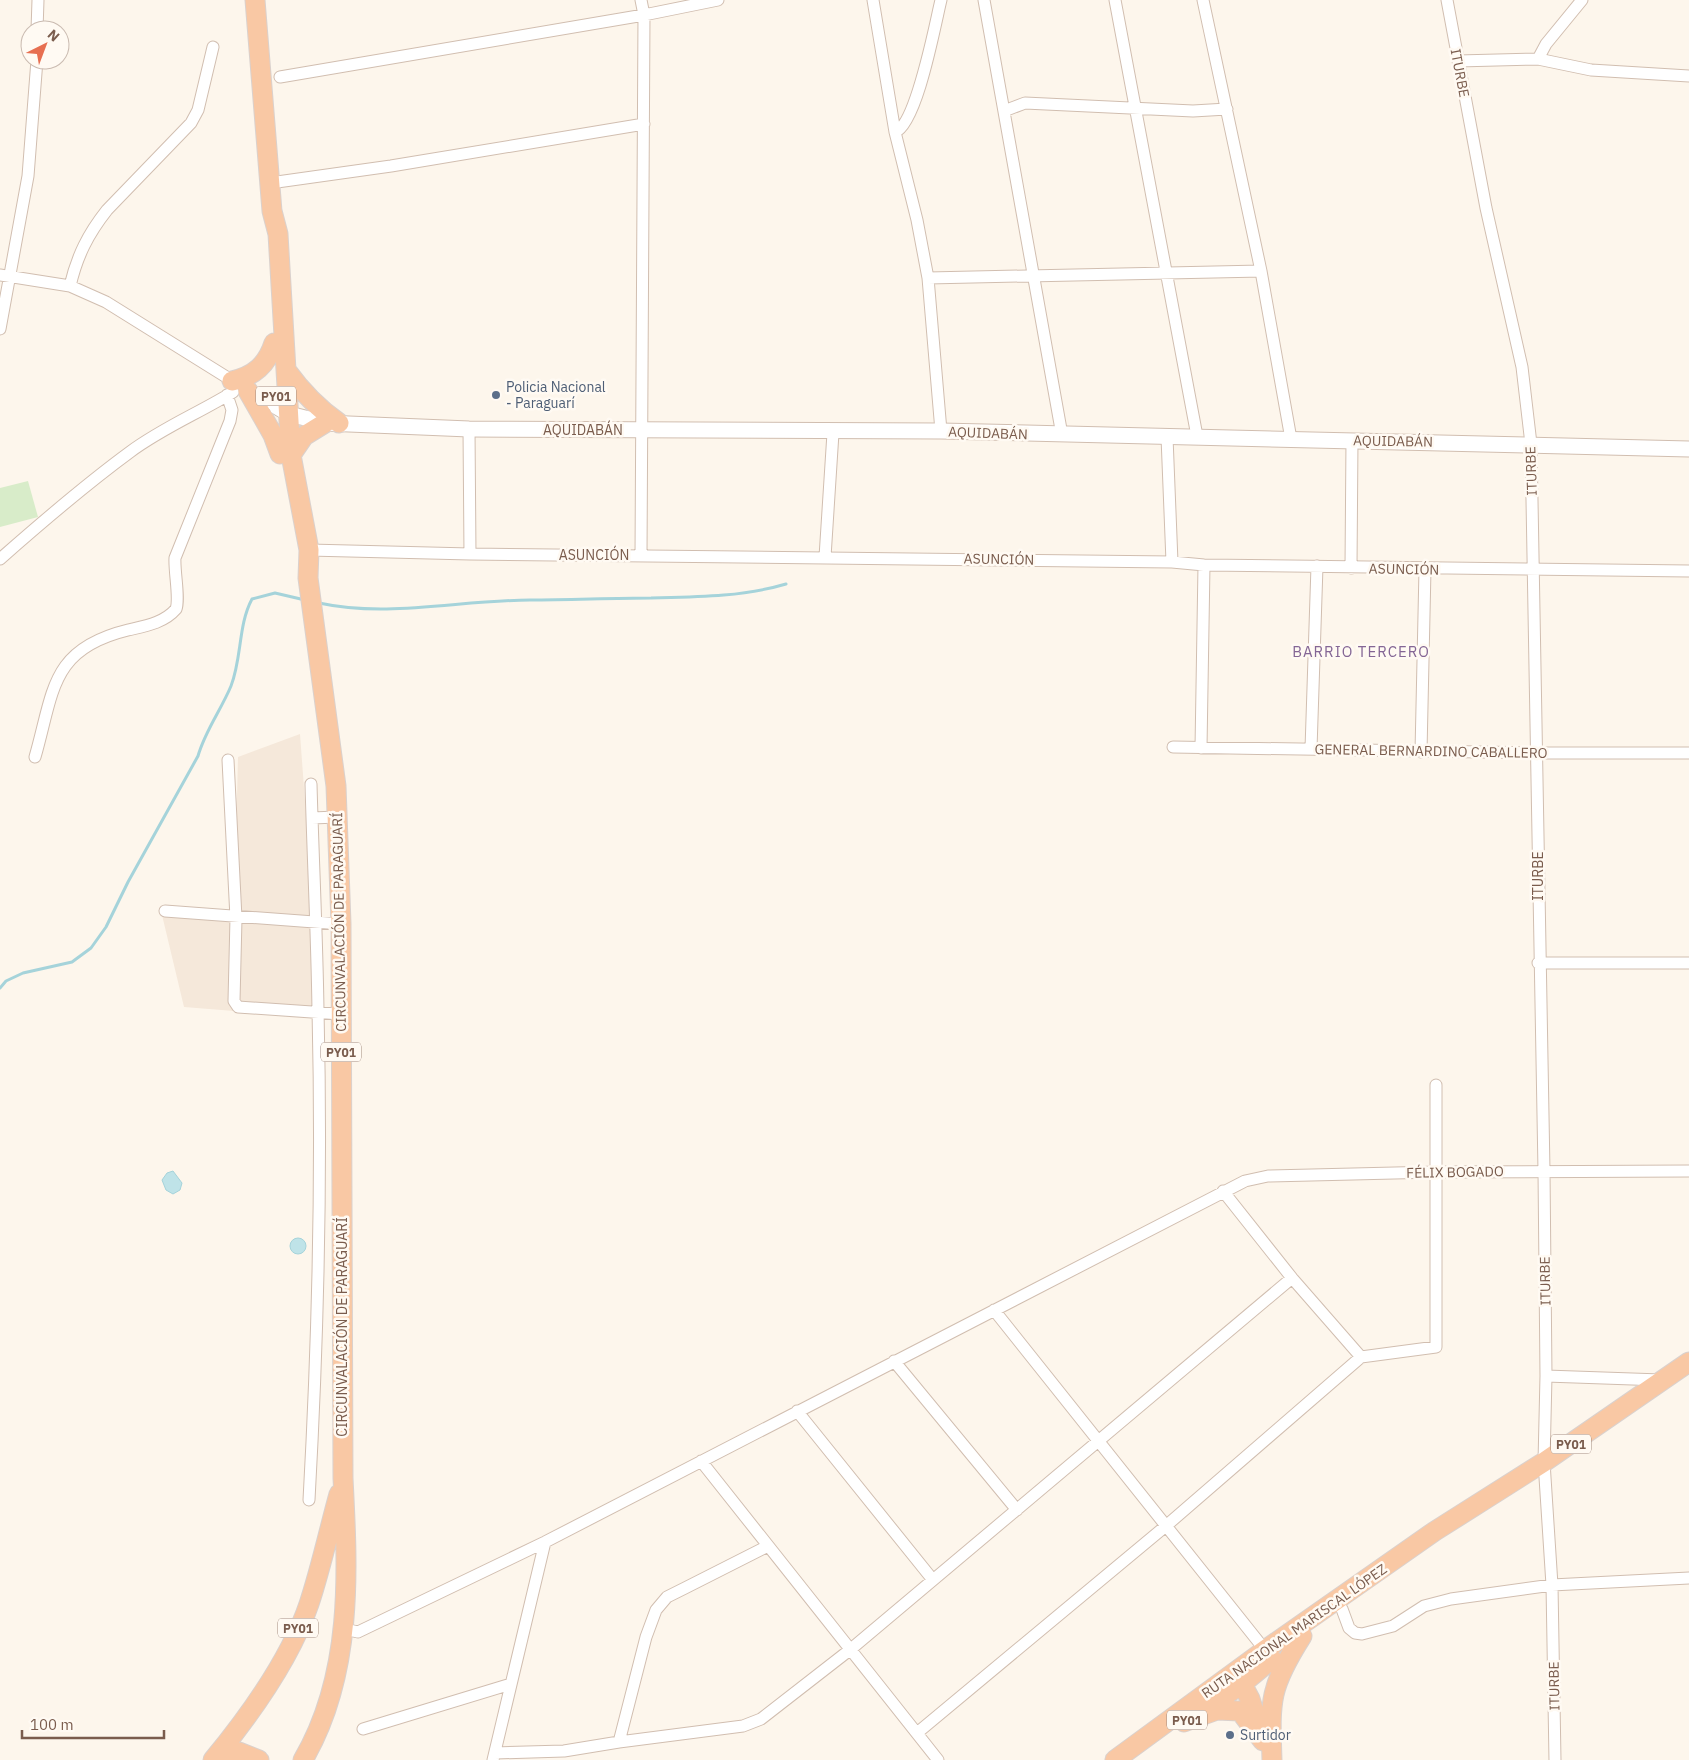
<svg xmlns="http://www.w3.org/2000/svg" width="1689" height="1760" viewBox="0 0 1689 1760" font-family="'IBM Plex Sans',sans-serif">
<rect width="100%" height="100%" fill="#fdf6ec"/>
<!-- residential -->
<path fill="#f5e8da" d="M300,734L321,1018L184,1007L162,915L234,914L238,757Z"/>
<!-- green -->
<path fill="#d8ecc9" d="M28,481L38,517L0,527V488Z"/>
<!-- water -->
<path fill="#bfe3e8" stroke="#a5d3da" d="M173,1171L182,1183L180,1190L173,1194L166,1190L162,1180L167,1173Z
M290 1246a8 8 0 1 1 16 0a8 8 0 1 1-16 0Z"/>
<g fill="none" stroke-linecap="round" stroke-linejoin="round">
<!-- stream -->
<path stroke="#a5d3da" stroke-width="3" d="M319,603C388,618 460,600 530,600C570,600 611,598 651,598C696,597 742,597 786,584
M0,988L6,981L23,973L72,962L91,948L106,927L128,882L198,756C205,731 221,710 231,686C242,658 238,625 252,599L275,593L305,600"/>
<defs>
<path id="minor" d="M641,0L644,15L641,556
M873,0L895,132L917,220L928,278L941,431
M984,0L1062,435
M1115,0L1197,436
M1203,0L1261,271L1291,439
M1447,0L1486,208L1522,367L1531,444L1544,1171L1546,1376L1544,1462L1552,1585L1555,1760
M37,30L38,0
M1538,59L1546,44L1582,0
M1458,61L1538,59L1591,70L1689,76
M280,77L644,15L718,0
M1004,111L1025,103L1193,111L1227,109
M895,132C917,124 935,24 941,0
M270,183L391,166L644,124
M0,275L70,286L106,302L236,383
M928,278L1261,271
M70,286C77,256 88,234 107,210L191,123L198,110L213,47
M0,329L28,176L37,60
M251,393L277,407
M469,429L470,554
M1167,437L1172,562
M309,550L470,554L1172,562L1204,565L1689,571
M825,557L833,433
M0,559C42,522 85,485 130,452C162,428 199,413 233,392
M1351,568L1352,440
M1173,747L1537,753H1689
M1201,748L1204,565
M1311,749L1317,566
M1421,752L1425,569
M35,757C54,691 50,649 128,630C145,626 164,623 176,609C180,599 174,571 175,558L230,421L232,410L227,395
M228,760L236,918L234,1001L238,1007L341,1014
M312,818L337,817
M165,911L341,924
M1538,963H1689
M1223,1191L1292,1278L1361,1357L1436,1347V1085
M994,1310L1265,1650
M894,1361L1017,1510
M1546,1376L1661,1380
M797,1411L933,1580
M701,1461L938,1760
M309,1500C318,1338 322,1174 318,1011C317,936 313,860 311,784
M768,1546L685,1588L667,1597L656,1610L646,1637L619,1742L743,1726L761,1719L851,1649L1292,1278
M1342,1609L1349,1628L1355,1633L1362,1634L1393,1626L1424,1606L1451,1599L1552,1585L1689,1578
M344,1629L358,1632L545,1542L1245,1181L1268,1176L1436,1172L1689,1171
M363,1729L511,1684
M917,1733L1167,1525L1361,1357
M495,1753L564,1751L619,1742
M493,1760L545,1542"/>
<path id="tertiary" d="M277,407L289,414L325,423L469,429L941,431L1689,449"/>
<path id="trunk" d="M255,0L272,211L278,234L291,455L309,550L308,578L336,786L341,924L343,1478C348,1573 353,1675 303,1760
M286,370C302,392 317,408 339,423
M232,381C254,376 267,365 274,343
M248,391L273,435L280,454
M291,455L304,436L325,423
M1242,1684L1250,1699L1260,1730
M1206,1708L1242,1684L1272,1659
M1184,1722L1217,1710L1240,1711L1263,1741
M213,1760C250,1715 290,1660 309,1604C321,1568 329,1530 339,1494
M218,1760L239,1752L259,1760
M1115,1760L1265,1650L1435,1531L1544,1462L1689,1362
M1272,1760C1270,1700 1269,1688 1302,1636"/>
</defs>
<!-- minor casing -->
<use href="#minor" stroke="#d1beb0" stroke-width="13"/>
<!-- tertiary casing -->
<use href="#tertiary" stroke="#d1beb0" stroke-width="17"/>
<!-- trunk casing -->
<use href="#trunk" stroke="#dad1cd" stroke-width="21"/>
<!-- minor -->
<use href="#minor" stroke="#fff" stroke-width="11"/>
<!-- tertiary -->
<use href="#tertiary" stroke="#fff" stroke-width="15"/>
<!-- trunk -->
<use href="#trunk" stroke="#f9c8a4" stroke-width="19"/>
</g>
<!-- markers -->
<g fill="#5c6f8a" stroke="#fffaf3" stroke-width="2">
<circle cx="496" cy="395" r="5"/>
<circle cx="1230" cy="1735" r="5"/>
</g>
<g text-anchor="middle" dominant-baseline="central" stroke-width="5" stroke-linejoin="round" paint-order="stroke">
<!-- shield labels -->
<g fill="#fffaf3" stroke="#a28b7f" stroke-width="1">
<rect x="256" y="386.5" width="40" height="19" rx="4"/>
<rect x="321" y="1042.5" width="40" height="19" rx="4"/>
<rect x="1551" y="1434.5" width="40" height="19" rx="4"/>
<rect x="278" y="1618.5" width="40" height="19" rx="4"/>
<rect x="1167" y="1710.5" width="40" height="19" rx="4"/>
</g>
<g font-size="12" font-weight="bold" fill="#7a5c4d">
<text x="276" y="396">PY01</text>
<text x="341" y="1052">PY01</text>
<text x="1571" y="1444">PY01</text>
<text x="298" y="1628">PY01</text>
<text x="1187" y="1720">PY01</text>
</g>
<!-- street labels -->
<g font-size="14" fill="#7a5c4d" stroke="#fffaf3">
<text transform="translate(1460 73) rotate(79)">ITURBE</text>
<text x="583" y="430">AQUIDABÁN</text>
<text transform="translate(988 433) rotate(2)">AQUIDABÁN</text>
<text transform="translate(1393 441) rotate(1)">AQUIDABÁN</text>
<text transform="translate(1531 471) rotate(-92)">ITURBE</text>
<text x="594" y="555">ASUNCIÓN</text>
<text transform="translate(999 559) rotate(1)">ASUNCIÓN</text>
<text transform="translate(1404 569) rotate(1)">ASUNCIÓN</text>
<text transform="translate(1431 751) rotate(1)">GENERAL BERNARDINO CABALLERO</text>
<text transform="translate(1538 876) rotate(-90)">ITURBE</text>
<text transform="translate(339 922) rotate(-91)">CIRCUNVALACIÓN DE PARAGUARÍ</text>
<text transform="translate(1455 1172) rotate(-1)">FÉLIX BOGADO</text>
<text transform="translate(1545 1281) rotate(-91)">ITURBE</text>
<text transform="translate(342 1327) rotate(-90)">CIRCUNVALACIÓN DE PARAGUARÍ</text>
<text transform="translate(1294 1631) rotate(-35)">RUTA NACIONAL MARISCAL LÓPEZ</text>
<text transform="translate(1554 1686) rotate(-91)">ITURBE</text>
</g>
<!-- service labels -->
<g font-size="14" fill="#4e5e75" stroke="#fffaf3" text-anchor="start">
<text x="506" y="387">Policia Nacional<tspan x="506" dy="16">- Paraguarí</tspan></text>
<text x="1240" y="1735">Surtidor</text>
</g>
<!-- neighbourhood labels -->
<g font-size="15" letter-spacing="1" fill="#846695" stroke="#fffaf3">
<text x="1361" y="651">BARRIO TERCERO</text>
</g>
</g>
<!-- north arrow -->
<g transform="translate(45 45) rotate(42)"><circle r="24" fill="#fffaf3" stroke="#cabbb1"/>
<path d="M0-4L9 19L0 12L-9 19Z" fill="#e76f51"/>
<text y="-8" font-size="14" font-weight="bold" text-anchor="middle" fill="#7a5c4d">N</text>
</g>
<!-- scale -->
<path d="M22 1730v8h142v-8" fill="none" stroke="#7a5c4d" stroke-width="2.5"/>
<text x="30" y="1730" font-size="15" fill="#7a5c4d" stroke="#fffaf3" stroke-width="4" paint-order="stroke">100 m</text>
</svg>
